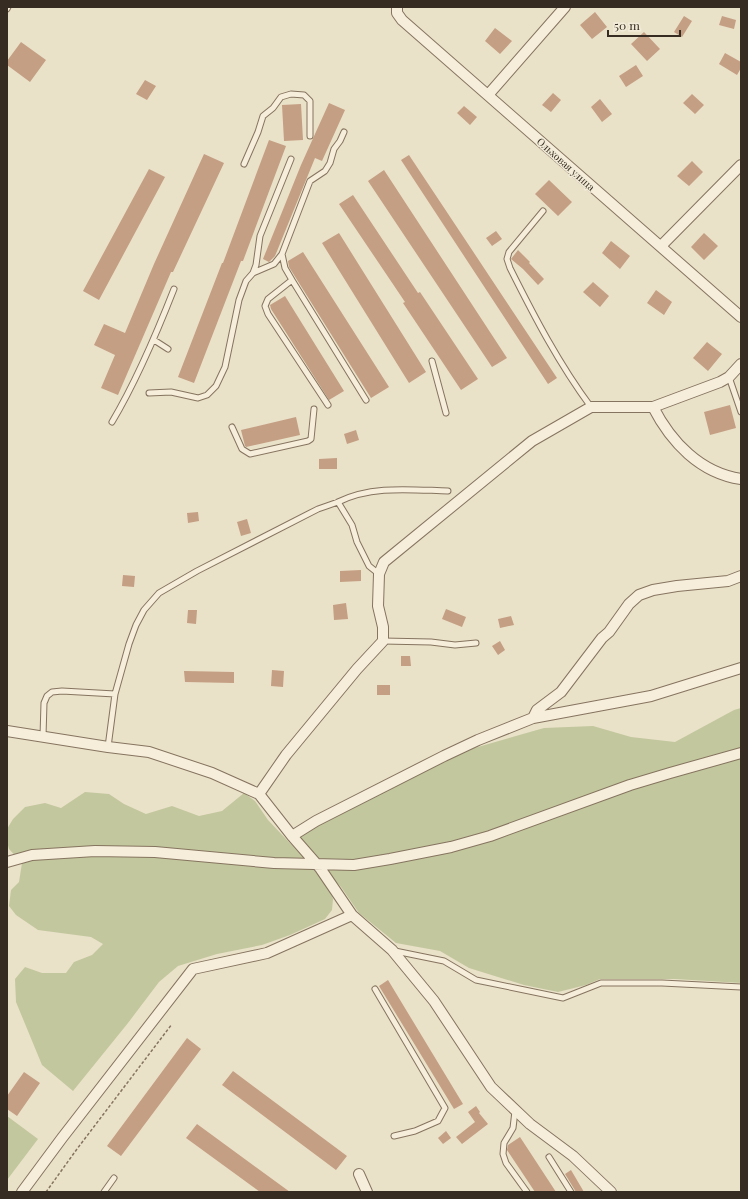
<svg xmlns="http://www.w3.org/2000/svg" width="748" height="1199" viewBox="0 0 748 1199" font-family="'Playfair Display',serif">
<rect width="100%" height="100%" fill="#eae1c9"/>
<!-- green -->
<path fill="#c2c79e" d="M741,708V983L675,979H600L586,985L558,992L524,985L469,968L440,951L396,943L359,913L341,887L293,836L464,751L544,728L593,726L631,737L675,742L734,710Z
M85,792L109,794L124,804L146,814L172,806L199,816L222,811L244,793L255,801L268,820L320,875L329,888L333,899L332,910L325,919L290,935L262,945L217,954L178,966L159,982L128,1023L73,1091L42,1065L16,1002L15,979L25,967L42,973H66L74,962L92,955L103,944L91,937L38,930L16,915L9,906L11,890L19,882L22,863L9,849L7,842V829L13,819L25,807L45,803L61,808Z
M7,1116L38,1139L7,1180Z"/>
<!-- building -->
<path fill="#c49f83" d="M595,12L607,27L592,39L580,25Z
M684,16L692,21L682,37L674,32Z
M722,16L736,20L734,29L719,25Z
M495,28L512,41L500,54L485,41Z
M644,32L660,49L647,61L631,44Z
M21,42L46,60L30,82L7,65V61Z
M725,53L741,62V68L737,75L719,64Z
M636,65L643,76L626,87L619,76Z
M145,80L156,86L147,100L136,94Z
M553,93L561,100L551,112L542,105Z
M692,94L704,105L695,114L683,103Z
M600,99L612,114L602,122L591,107Z
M329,103L345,110L322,161L315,158L275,256L269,262L263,259L301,165Z
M301,104L303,140L284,141L282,105Z
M464,106L477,117L470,125L457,113Z
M269,140L286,146L243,261H241L194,383L178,377L222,263H223Z
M204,154L224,163L173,272H171L118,395L101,388L115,355L94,345L104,324L125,333L154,264Z
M409,155L557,378L548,384L401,160Z
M692,161L703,172L689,186L677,176Z
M149,169L165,177L99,300L83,291Z
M384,170L507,358L492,367L368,181Z
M549,180L572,202L558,216L535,194Z
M353,195L418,293L420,292L478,379L461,390L403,303L405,302L339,204Z
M496,231L502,239L492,246L486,238Z
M339,233L426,372L409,383L322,243Z
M704,233L718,246L704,260L691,247Z
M611,241L630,256L620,269L602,253Z
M518,250L530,262L529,263L544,279L538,285L523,269L511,259Z
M303,252L389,387L371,398L289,267L288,261Z
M593,282L609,296L600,307L583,292Z
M656,290L672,302L664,315L647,303Z
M285,296L344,391L329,400L271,309L270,305Z
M707,342L722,354L708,371L693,358Z
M730,405L736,428L710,435L704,412Z
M296,417L300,435L246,447L245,446L241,430Z
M356,430L359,440L347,444L344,434Z
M337,458V469H319V459Z
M198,512L199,521L188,523L187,513Z
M247,519L251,533L241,536L237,522Z
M361,570V581L340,582V571Z
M123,575L135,576L134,587L122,586Z
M346,603L348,619L334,620L333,605Z
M446,609L466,617L462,627L442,619Z
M188,610H197L196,624L187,623Z
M511,616L514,625L500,628L498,619Z
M500,641L505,650L498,655L492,646Z
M401,656H410L411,666H401Z
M272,670L284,671L283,687L271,686Z
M184,671L234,672V683L185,682Z
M377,685H390V695H377Z
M388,980L463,1104L454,1109L379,986Z
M187,1038L201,1049L121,1156L107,1146Z
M233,1071L347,1156L336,1170L222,1085Z
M24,1072L40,1083L17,1116L7,1109V1096Z
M476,1106L480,1112L479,1113L488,1124L462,1144L456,1137L475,1122L468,1112Z
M197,1124L290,1192H260L186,1138Z
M446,1131L451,1138L443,1144L438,1138Z
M520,1137L556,1192H535L507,1150L508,1145Z
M571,1170L584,1192H576L565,1174Z"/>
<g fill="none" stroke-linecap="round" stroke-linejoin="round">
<defs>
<path id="lane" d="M7,9L8,7
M244,164L258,132L263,116L273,108L281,97L291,94L304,95L310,101V136
M543,211L509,252L507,259L510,268C534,316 559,364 591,407
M282,254L285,268L292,280
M253,273L274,264L282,254L310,181L325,171L330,163L334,149L340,141L344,132
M154,340L168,349
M432,361L446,413
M729,377L741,412
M149,393L171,392L198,398L207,395L216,386L225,367L239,300L246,281L253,273L256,265L260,236L291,159
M328,405L268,314L265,306L268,299L292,280L366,400
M112,422C137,380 156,335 174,289
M232,427L242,449L250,454L308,441L311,439L314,409
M338,502C372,485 412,490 448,491
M383,641L431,642L455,645L476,643
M43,736L44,703L47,696L52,692L62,691L115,694
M108,747L115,694L129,644L136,625L144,610L159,593L197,571L318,509L338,502L352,525L357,542L369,566L379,574
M395,951L444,961L476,980L563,998L601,983H662L741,987
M375,989L445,1108L438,1121L415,1131L394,1136
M515,1111L513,1128L504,1143L503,1154L506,1163L527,1192
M549,1157L571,1192
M104,1192L114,1178"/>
<path id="street" d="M397,7V13L402,20L741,317
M488,95L565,7
M661,246L741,165
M653,407C671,442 700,473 741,479
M533,718L537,710L561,692L602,638L609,632L629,604L639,595L653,590L677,586L728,581L741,576
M7,731L108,747L149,752L212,773L259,794
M292,836L316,821L444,756L478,740L533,718L651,696L741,668
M7,862L32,855L95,851L155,852L274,863L354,865L390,859L451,847L490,836L630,785L670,773L741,753
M359,1174L367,1192
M22,1192L62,1138L193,969L267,953L352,915
M611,1192L573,1156L530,1124L491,1087L434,1001L392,950L352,915L320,868L292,836L259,794L286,755L357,669L383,641V627L378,606L379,574L384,562L532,441L591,407H653L720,382L729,377L741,364"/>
</defs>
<!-- lane casing -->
<use href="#lane" stroke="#85745f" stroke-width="7"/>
<!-- street casing -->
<use href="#street" stroke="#85745f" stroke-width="12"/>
<!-- path -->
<path stroke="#85745f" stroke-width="1.5" stroke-dasharray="3 2" stroke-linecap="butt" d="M46,1192L77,1149L172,1024"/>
<!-- lane -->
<use href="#lane" stroke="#f6eedb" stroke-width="5"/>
<!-- street -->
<use href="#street" stroke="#f6eedb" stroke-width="10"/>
</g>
<g text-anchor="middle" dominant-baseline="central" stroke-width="3" stroke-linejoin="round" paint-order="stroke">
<!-- street labels -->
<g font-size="10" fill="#372c21" stroke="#f2ebd8">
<text transform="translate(566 164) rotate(42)">Ольховая улица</text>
</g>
</g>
<!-- border -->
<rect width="748" height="1199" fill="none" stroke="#372c21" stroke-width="16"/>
<!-- scale -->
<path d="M608 30v6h72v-6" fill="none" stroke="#372c21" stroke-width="2"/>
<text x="614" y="30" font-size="12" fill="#372c21" stroke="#f2ebd8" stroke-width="3" paint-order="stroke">50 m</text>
</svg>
